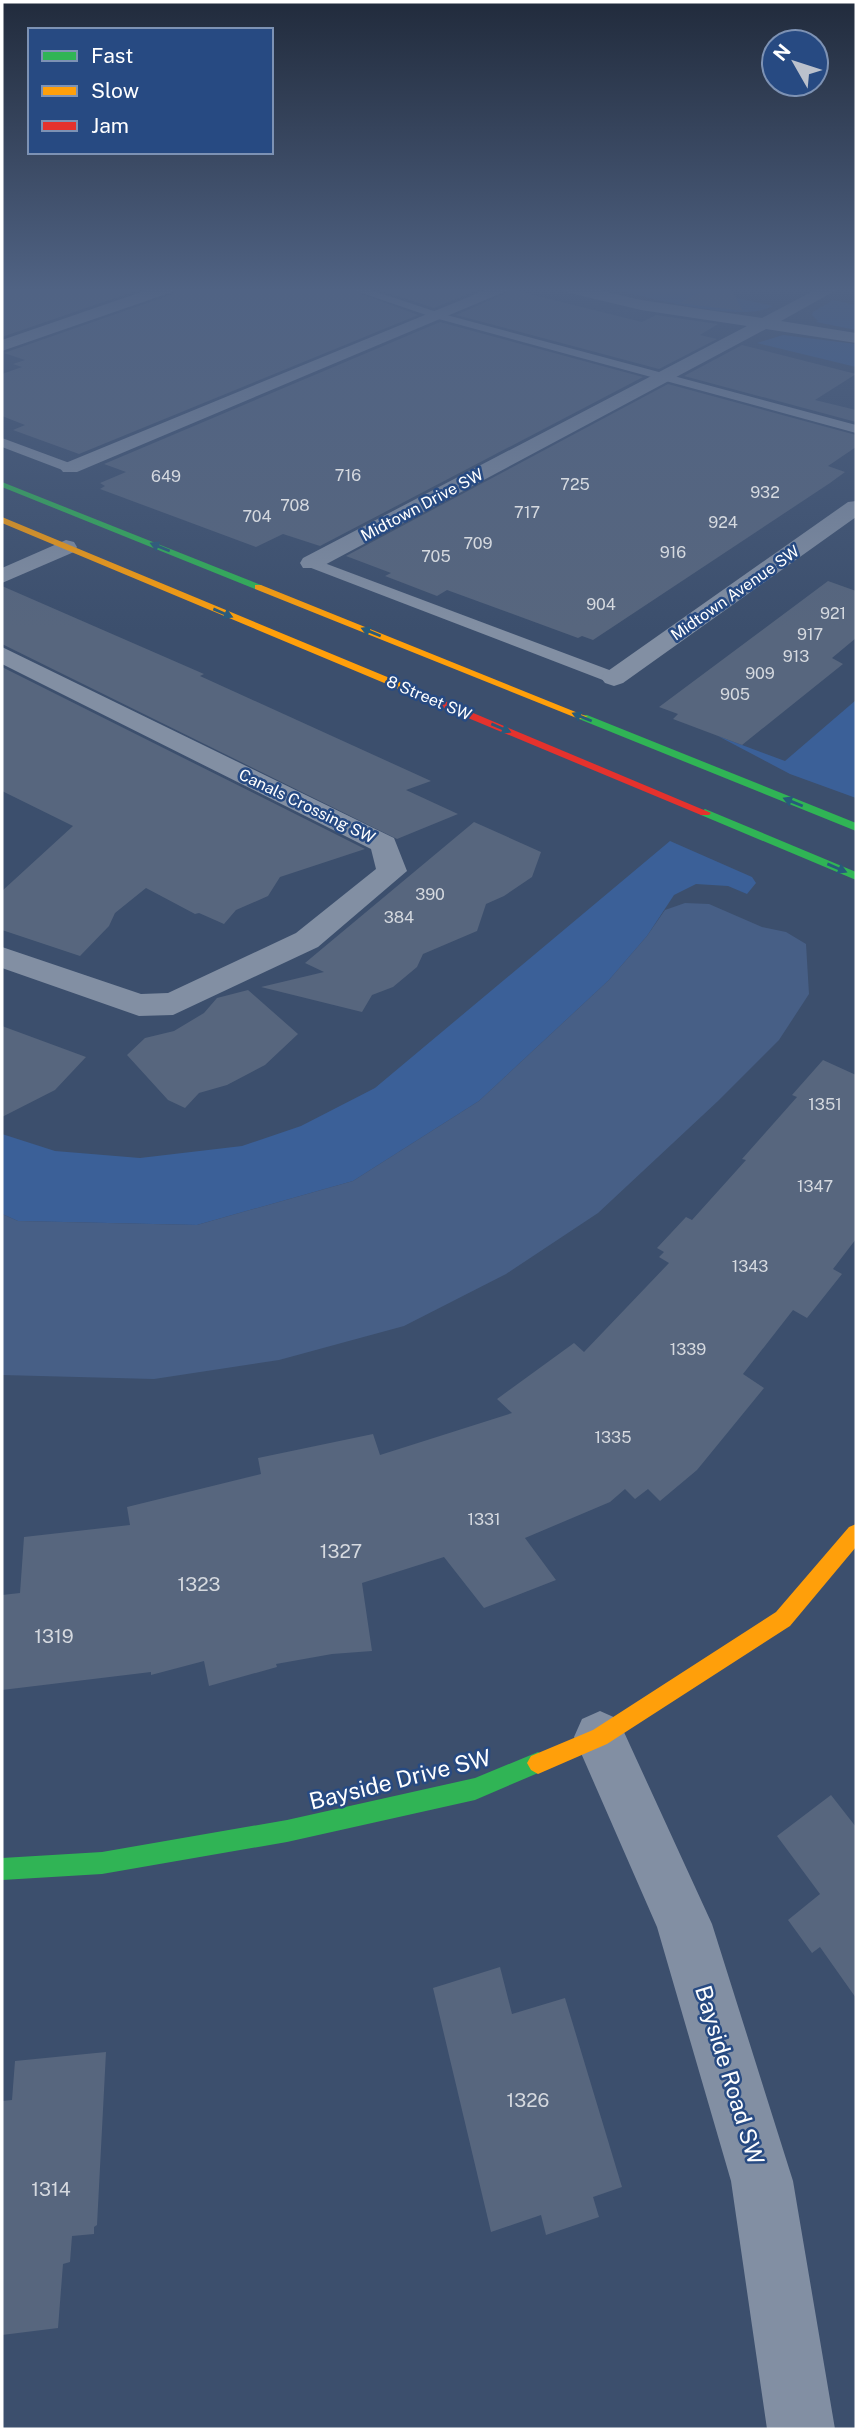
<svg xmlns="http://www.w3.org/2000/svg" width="858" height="2431" viewBox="0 0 858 2431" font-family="'Public Sans',sans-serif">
<rect width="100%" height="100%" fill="#3c4f6d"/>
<!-- green -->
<path fill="#3b6098" d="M611,289H696L773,306C740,324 650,297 611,289Z
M833,300L856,305V330L816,322L818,321L812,315L813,312Z
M783,335L856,344V367L757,343Z
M856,700V798L790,774L718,736L785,761Z
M670,841L752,877L756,883L747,894L728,886L696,884L674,895L647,936L609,980L479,1101L353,1181L197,1225L18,1221L2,1214V1134L55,1151L140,1158L242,1146L301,1126L375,1088Z"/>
<!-- water -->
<path fill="#475f86" d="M685,903L709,904L762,927L786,932L806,944L809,994L779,1040L718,1101L598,1213L506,1274L404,1326L279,1360L154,1379L2,1375V1214L18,1221L197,1225L353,1181L479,1101L609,980L647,936L665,910Z"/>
<!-- building -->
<path fill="#57667e" d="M2,289H141L2,337Z
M176,289H348L418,315L79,454L13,430L25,425L2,416V374L22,367L13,364L25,360L4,353L173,294Z
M376,289H480L434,308Z
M706,289H731L743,311L679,303Z
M513,290L642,322L656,315L718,324L700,335L717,339L659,369L456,315Z
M440,322L643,377L320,546L283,534L256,547L100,489L105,486L100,483L126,472L104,464Z
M742,345L856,374L815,400L856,410V422L684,376Z
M668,384L856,435V447L828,466L845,472L830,483L593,640L582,636L578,638L447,590L437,596L385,576L391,573L346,556Z
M828,581L856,591V638L832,658L843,664L742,745L673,719L678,714L659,707Z
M2,586L204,674L200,676L431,781L406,790L458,814L397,839L2,644Z
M2,667L365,849L280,877L268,896L236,910L224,924L199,913L195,914L146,888L115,913L109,926L80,956L2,930V891L73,826L2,791Z
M474,822L541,852L532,877L504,896L486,904L477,931L423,954L417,967L393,987L372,995L362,1012L261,987L324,972L305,963Z
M248,990L298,1034L265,1065L227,1085L199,1093L185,1108L168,1100L127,1055L145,1038L174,1031L204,1013L217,998Z
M2,1026L86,1057L55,1090L2,1117Z
M823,1060L856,1075V1239L833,1269L842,1274L807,1318L793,1310L743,1374L764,1388L697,1470L660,1501L648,1489L635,1499L625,1489L610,1502L525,1538L556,1580L484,1608L444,1557L362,1583L372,1651L332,1654L276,1664L277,1667L209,1686L204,1661L151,1675V1672L2,1690V1595L20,1593L24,1537L130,1525L127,1507L261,1474L258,1458L373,1434L380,1455L512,1413L497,1399L574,1343L584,1352L669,1263L659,1257L664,1252L657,1248L686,1217L692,1220L746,1160L742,1159L797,1097L792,1095Z
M831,1795L856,1827V1998L820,1947L812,1953L788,1920L820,1894L777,1836Z
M500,1967L512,2014L565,1998L622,2187L593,2197L599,2217L546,2235L541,2215L491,2232L433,1988Z
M106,2052L97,2225L94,2227V2234L72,2236L70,2262L63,2264L58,2328L2,2335V2101L12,2100L15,2061Z"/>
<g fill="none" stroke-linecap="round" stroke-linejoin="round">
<!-- lane -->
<path fill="#828fa3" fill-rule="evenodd" d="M350,289H367L443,314L856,425V433L435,318Z
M2,438L75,465L77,468L70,472L65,471L2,447Z
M311,558L620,674L623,678L620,682H608L306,566L303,563Z"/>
<!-- street -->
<path fill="#828fa3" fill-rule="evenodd" d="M150,289H174L172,292L2,351V340Z
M488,289H511L77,472H63L60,468L63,464Z
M564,289H594L641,300L762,318L817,289H838L781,321L856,333V343L766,329L319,568H303L300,563L303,558L747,326L641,310L566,292Z
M856,501V517L623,683L614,686L605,683L601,678L605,673L848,502Z
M66,540L74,542L77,547L74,552L2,583V568Z
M2,647L394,838L407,871L318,947L173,1015L139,1016L2,968V947L141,994L168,993L296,933L376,869L371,849L2,664Z
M600,1711L618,1719L712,1924L793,2181L835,2429H767L731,2181L657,1927L574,1737L582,1719Z"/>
<!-- fast -->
<path fill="#30b455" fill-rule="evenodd" d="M2,482L261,585L263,587L255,589L2,487Z
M579,715H587L856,823V831L579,719Z
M705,809L856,872V880L701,815L699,813Z
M538,1752L545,1756L549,1763L545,1770L475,1800L287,1842L102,1874L2,1880V1858L102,1852L287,1820L475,1778Z"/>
<!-- slow -->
<path fill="#ff9f0a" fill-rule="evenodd" d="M2,517L409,686L410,688L401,690L2,523Z
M255,585H261L588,717L579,719L255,589Z
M856,1524V1547L790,1626L607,1744L538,1774L531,1770L527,1763L531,1756L593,1730L776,1612L849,1527Z"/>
<!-- jam -->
<path fill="#e5322d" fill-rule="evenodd" d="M401,686H409L711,813L709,815H701L401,690Z"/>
</g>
<!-- one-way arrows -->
<defs><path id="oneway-solid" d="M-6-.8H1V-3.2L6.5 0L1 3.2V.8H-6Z" transform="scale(1.75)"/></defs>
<g fill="#285a7b">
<use href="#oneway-solid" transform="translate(160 547) rotate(-158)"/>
<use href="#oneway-solid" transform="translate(223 613) rotate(23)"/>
<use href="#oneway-solid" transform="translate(371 632) rotate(-158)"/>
<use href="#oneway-solid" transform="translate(582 717) rotate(-158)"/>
<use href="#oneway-solid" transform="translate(501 728) rotate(23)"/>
<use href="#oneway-solid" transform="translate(793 802) rotate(-158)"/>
<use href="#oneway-solid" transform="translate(837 868) rotate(23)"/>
</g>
<!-- sky -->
<linearGradient id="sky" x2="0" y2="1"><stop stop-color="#212b3c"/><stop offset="0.46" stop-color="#506384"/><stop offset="1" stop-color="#506384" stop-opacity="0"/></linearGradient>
<rect width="858" height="630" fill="url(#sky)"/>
<g text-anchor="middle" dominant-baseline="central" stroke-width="5" stroke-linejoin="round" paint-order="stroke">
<!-- number labels -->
<g font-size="16" fill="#d5d9df">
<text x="348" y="475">716</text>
<text x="166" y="476">649</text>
<text x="575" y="484">725</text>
<text x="765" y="492">932</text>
<text x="295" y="505">708</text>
<text x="527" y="512">717</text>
<text x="257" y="516">704</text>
<text x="723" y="522">924</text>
<text x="478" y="543">709</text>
<text x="673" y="552">916</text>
<text x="436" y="556">705</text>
<text x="601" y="604">904</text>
<text x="833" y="613">921</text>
<text x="810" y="634">917</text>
<text x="796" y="656">913</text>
<text x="760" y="673">909</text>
<text x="735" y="694">905</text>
<text x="430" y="894">390</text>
<text x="399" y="917">384</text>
<text x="825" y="1104">1351</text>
<text x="815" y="1186">1347</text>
<text x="750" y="1266">1343</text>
<text x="688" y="1349">1339</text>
<text x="613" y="1437">1335</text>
<text x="484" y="1519">1331</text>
</g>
<!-- far-street labels -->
<g font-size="16" fill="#fff" stroke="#274a82">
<text transform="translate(422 505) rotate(-28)">Midtown Drive SW</text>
<text transform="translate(735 593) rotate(-35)">Midtown Avenue SW</text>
<text transform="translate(429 698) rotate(23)">8 Street SW</text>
<text transform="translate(307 806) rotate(26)">Canals Crossing SW</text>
</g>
<!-- near-number labels -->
<g font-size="19" fill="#d5d9df">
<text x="341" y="1551">1327</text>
<text x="199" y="1584">1323</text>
<text x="54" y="1636">1319</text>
<text x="528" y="2100">1326</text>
<text x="51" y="2189">1314</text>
</g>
<!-- near-street labels -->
<g font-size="23" fill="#fff" stroke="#274a82">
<text transform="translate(400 1779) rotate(-14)">Bayside Drive SW</text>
<text transform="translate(730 2075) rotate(73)">Bayside Road SW</text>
</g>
</g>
<!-- border -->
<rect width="858" height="2431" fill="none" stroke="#ffffff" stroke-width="7"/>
<!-- legend -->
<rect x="28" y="28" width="245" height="126" fill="#274a82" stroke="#7d92b4" stroke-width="2"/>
<rect x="42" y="51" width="35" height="10" fill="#30b455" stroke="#7d92b4" stroke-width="2"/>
<text x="91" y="63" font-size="21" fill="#ffffff">Fast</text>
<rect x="42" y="86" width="35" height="10" fill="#ff9f0a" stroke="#7d92b4" stroke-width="2"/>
<text x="91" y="98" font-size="21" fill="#ffffff">Slow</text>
<rect x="42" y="121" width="35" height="10" fill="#e5322d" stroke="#7d92b4" stroke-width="2"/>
<text x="91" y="133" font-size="21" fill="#ffffff">Jam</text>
<!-- north arrow -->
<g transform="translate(795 63) rotate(309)"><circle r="33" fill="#274a82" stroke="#7d92b4" stroke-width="2"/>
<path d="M0-5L12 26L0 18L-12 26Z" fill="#bbc1cc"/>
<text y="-10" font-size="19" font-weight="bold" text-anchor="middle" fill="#ffffff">N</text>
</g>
</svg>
